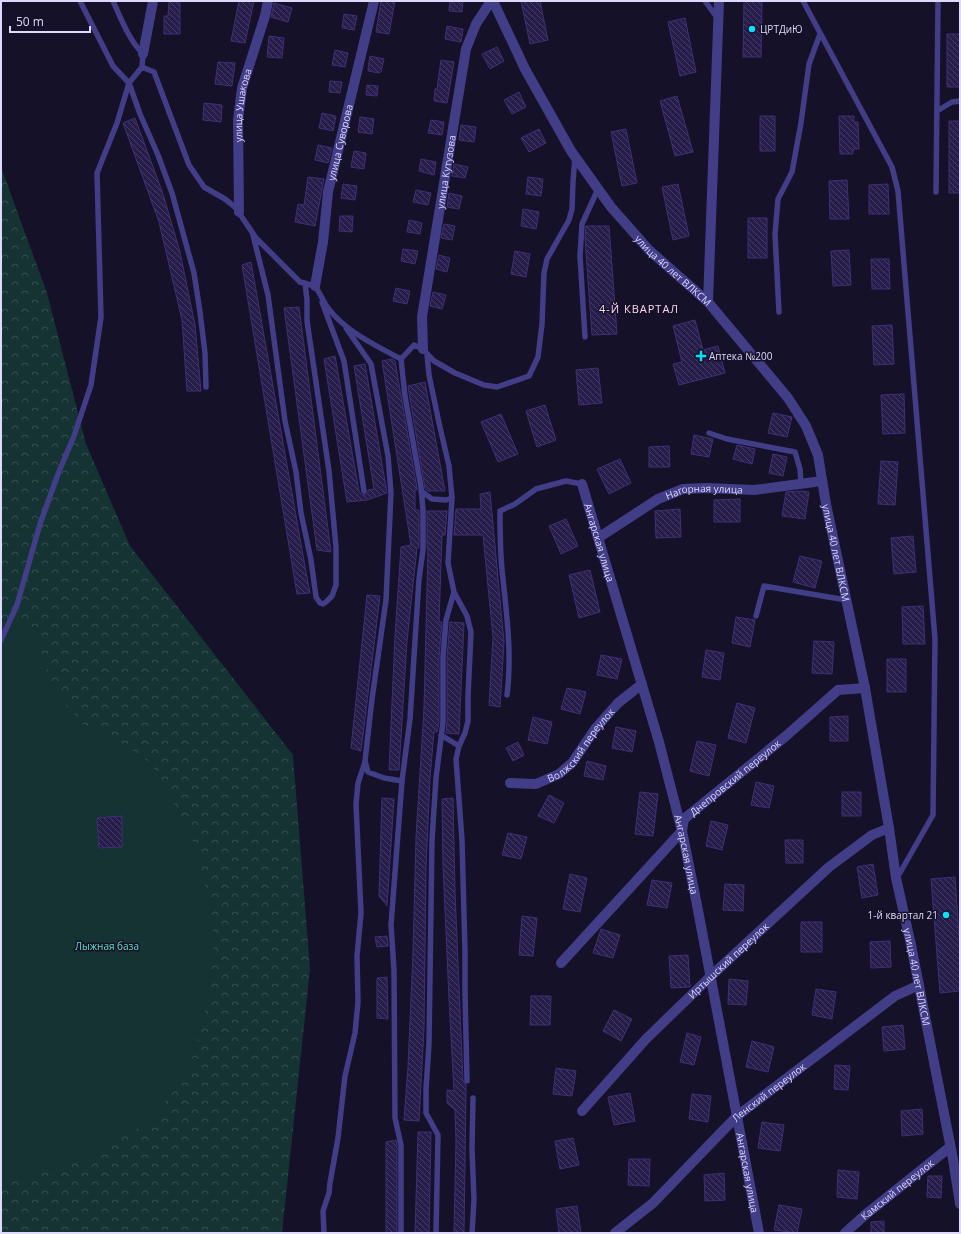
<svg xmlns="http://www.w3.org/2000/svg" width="961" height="1234" viewBox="0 0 961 1234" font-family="'Open Sans',sans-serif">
<defs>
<pattern id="forest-crowns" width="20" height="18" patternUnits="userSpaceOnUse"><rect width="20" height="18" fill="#143332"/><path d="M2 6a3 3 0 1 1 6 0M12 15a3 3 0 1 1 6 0" fill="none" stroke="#365051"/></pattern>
<pattern id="building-back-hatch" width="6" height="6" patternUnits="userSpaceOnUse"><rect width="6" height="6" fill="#271d4a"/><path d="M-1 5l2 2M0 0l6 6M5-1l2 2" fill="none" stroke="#463d65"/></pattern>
</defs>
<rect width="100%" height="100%" fill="#151129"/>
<!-- forest -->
<path fill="url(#forest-crowns)" d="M1,167L47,293L86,444L130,546L293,755L310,969L282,1233H1Z"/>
<!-- park -->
<path fill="#143332" d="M1,619L40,631L41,654L55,692L84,726L118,741L151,763L190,832L211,906L214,944L206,1008L191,1063L154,1118L92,1156L19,1180L1,1179Z"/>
<!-- building -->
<path fill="url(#building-back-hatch)" stroke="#3f3075" d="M169,1H180V34H164V16H168Z
M239,1H254L245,43L231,41Z
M381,1H395L389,34L376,32Z
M450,1H463L462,12L449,11Z
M521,1H540L548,40L530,44Z
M744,1H762L761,57H743Z
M274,3L292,8L288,22L271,17Z
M344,14L357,16L354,30L342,28Z
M685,18L696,72L680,76L668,22Z
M447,26L463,29L461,42L445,39Z
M947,34H960V87H947Z
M269,36L284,38L282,58L267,57Z
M497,47L504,61L490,69L482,54Z
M335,50L348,53L345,67L332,65Z
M370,56L384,59L381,72H380L379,73L368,71V69Z
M441,60L454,62L447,103L434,101L435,89H437Z
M218,62L235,63L232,86L215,84Z
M330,81L342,82L340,93L329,92Z
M367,85L378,86L377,96L366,95Z
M519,92L526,107L512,114L504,100Z
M677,96L693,152L675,156L660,101Z
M204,103L222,105L221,122L203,120Z
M322,113L336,116L333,131L319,128Z
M760,116H775V151H760Z
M839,116H854V122H858L859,149H853V154H840Z
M360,117L374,119L372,134L358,132Z
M135,118L163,194L180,252L195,325L201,391H187L182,320L159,222L123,123Z
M431,120L444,122L442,135L428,133Z
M949,121H960V193H949Z
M461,125L476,127L474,142L459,140Z
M539,129L546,143L529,152L521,138Z
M626,129L637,183L622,186L611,132Z
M318,145L332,148L328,163L315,160Z
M354,151L366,153L364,169L351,167Z
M421,159L436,162L434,175L419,171Z
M454,164L468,167L465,178L452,176Z
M308,177L324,179L315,226L295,222L298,204L304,205Z
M528,177L543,179L541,196L526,194Z
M847,180L849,219H830L829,181Z
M343,184L357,186L355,200L341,198Z
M678,184L689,236L673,240L662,187Z
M888,184L889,214H869V185Z
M416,190L431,193L428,205L413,202Z
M449,193L462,196L459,209L447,207Z
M523,209L539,212L536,229L521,226Z
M340,216H353L352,232L339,231Z
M748,218H767V258H748Z
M409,220L422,223L420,234L407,232Z
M444,224L455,226L452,240L441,238Z
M586,226H609L617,334L592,335L585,238Z
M403,249L418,251L415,264L401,261Z
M849,250L851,285L833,286L831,251Z
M515,251L530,254L526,277L511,274Z
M439,255L450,258L447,272L436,269Z
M871,259H889L890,289H872Z
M251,262L306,572L310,593L297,594L242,265Z
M396,288L410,291L407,304L393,301Z
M433,292L446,295L442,309L430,306Z
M299,307L331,552L317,550L284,308Z
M695,320L703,350L718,346L725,373L679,385L673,364L682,362L673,326Z
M892,325L894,364L874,365L872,326Z
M335,356L359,491L361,494L364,495L368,493V490L374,489L354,366L365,364L387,493L367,500L347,502L324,359Z
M392,359L395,361L417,488V490H415V510H419V548H417L407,641L399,770H389L395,636L401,547L411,545L382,361Z
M598,368L602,403L579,405L576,370Z
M425,382L445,491H428L425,489L408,386Z
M904,394L905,433L883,434L881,395Z
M545,405L556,440L537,447L526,411Z
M773,413L792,417L787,437L768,433Z
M501,414L518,454L498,462L481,422Z
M694,435L713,439L709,457L691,454Z
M737,445L755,449L752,464L733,459Z
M669,446L670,467H649V447Z
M773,454L787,457L783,476L769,473Z
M620,459L631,483L609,494L597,469Z
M881,461L898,462L895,505L878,504Z
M800,491L809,492L805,519L782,516L786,492Z
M490,492L504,642L500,707L489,705L493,637L483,535H454L456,509H481L480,494Z
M740,499V522H714V500Z
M680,509L681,537L656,538L655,511Z
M427,511H447L445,535H442L439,622H442L439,657V722L437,732H434L430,778L426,867L424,1028L419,1121L404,1120L408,1067L413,952L416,837L424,708L428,548H427Z
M566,519L578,546L561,554L549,526Z
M913,536L916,572L894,574L891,538Z
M800,556L822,561L815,588L793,582Z
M590,570L600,612L579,618L569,575Z
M367,595L380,596L361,751L351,748Z
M923,606L925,644H903L902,607Z
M736,617L755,620L750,647L732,643Z
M450,622L464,623L459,734L446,733L447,722V657Z
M814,641L834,642L832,674L812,673Z
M706,650L724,653L720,680L702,677Z
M601,655L622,659L617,679L597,675Z
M887,659H906V692H887Z
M567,688L586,692L580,714L561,709Z
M737,703L755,708L746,743L728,738Z
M848,716V741H830V717Z
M533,717L552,722L547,744L528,740Z
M616,727L636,731L632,752L612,748Z
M697,741L716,745L709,776L690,771Z
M518,742L524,755L513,761L506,748Z
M587,761L606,766L603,780L584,776Z
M756,782L774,786L769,808L751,805Z
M640,792L658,794L653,836L635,834Z
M842,792H861V816H842Z
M549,795L564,803L554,823L538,816Z
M382,798L394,799L387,906L379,896Z
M453,798L455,892L463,1081L466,1085V1093L464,1233H454L456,1141L455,1110L447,1103V1090L454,1091L449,999L443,865L442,799Z
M122,816V847L99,848L97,818Z
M711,821L728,825L722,850L706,846Z
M508,833L527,837L521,859L502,855Z
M785,840H803V863H786Z
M873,864L878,895L862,898L857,867Z
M570,874L587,878L580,912L563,909Z
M955,877L960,951V991L940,993L931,879Z
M652,880L672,883L667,908L647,905Z
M725,884L744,885L743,911L723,910Z
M522,916L537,918L533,956L519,955Z
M801,922H822V952H801Z
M601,929L620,935L613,958L593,953Z
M387,936L388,946L377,947L375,937Z
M890,941L891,967L871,968L870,942Z
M688,955L690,987L671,988L669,956Z
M387,977L388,1019L377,1018V978Z
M729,979L748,981L746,1005L728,1004Z
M816,989L836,992L832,1019L812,1015Z
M531,996H551L550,1025H530Z
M614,1010L632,1019L621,1041L603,1031Z
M903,1025L905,1049L884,1051L882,1027Z
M687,1033L701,1037L694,1065L680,1062Z
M752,1041L774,1047L768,1072L746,1067Z
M835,1065L850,1066L848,1090L834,1089Z
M556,1068L576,1071L572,1096L553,1094Z
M630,1093L635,1121L614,1125L608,1097Z
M692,1094L711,1096L708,1122L689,1119Z
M922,1109L923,1134L902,1136L901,1111Z
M762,1122L784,1125L780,1151L758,1148Z
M418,1132H431L429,1233H415Z
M573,1138L579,1165L560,1169L555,1141Z
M396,1140L397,1145V1233H386V1142Z
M629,1159H650L649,1186L628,1185Z
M838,1170L859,1172L857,1199L837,1197Z
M724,1173L725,1200L705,1201L704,1175Z
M928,1176H942L941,1198L927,1197Z
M779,1205L802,1209L797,1233L774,1230Z
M577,1206L581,1233H559L556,1209Z
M884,1221V1233H871V1222Z"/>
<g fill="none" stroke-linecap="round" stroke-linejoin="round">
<!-- service -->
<path stroke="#413d87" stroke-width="5.5" d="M80,1L113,66L129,83L142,67L143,54C129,40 121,19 113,1
M705,1L718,19
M803,1L892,167L898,191L935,639L933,815L897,878
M142,67L154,72L189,165L204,187L225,199L235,207L256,238L300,282L315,286C320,293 323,301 328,308C345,331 376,346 401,359L414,345L423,349L434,361L455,373L484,385L497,387L529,376L538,357L542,324L544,273L547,259L569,220L572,209L573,182L575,157
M937,111L952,102L960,101
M936,192L938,1
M253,235L268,295L285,421L296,472L301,513L311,560L316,597L320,603L323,604L326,602L332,596L336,585V547L329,471L307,321V300L305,283
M322,302L344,361L364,491
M779,312L775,234L778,199L792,172L801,123L809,64L820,34
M346,328L371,364L388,456L391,493L386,600L372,699L365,761L368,772L384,778L402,781
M585,337L580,256L582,224L598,189
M427,354L429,375L439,423L449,466L452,498L448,563L454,592L446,620L443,657V722L436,778L432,840L429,1044L426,1089V1113L438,1135L436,1233
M401,359L405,396L421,487L423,510V550L419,579L410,719L402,781L391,925L394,970L395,1118L401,1145V1233
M709,433L727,439L795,452L800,469L801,484
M421,491L432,499L446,500L452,498
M454,592L467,616L471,632L468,696V721L465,733L459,746L456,759L462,840L465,951V992L467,1081
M756,616L764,586L846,600
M1,640L17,605L40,524L58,474L74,436L91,385L101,317L97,173L117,123L129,83L140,114L158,155L172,193L194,273L200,312L205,353L206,387
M507,695C512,656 507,617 503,579C500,556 500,534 500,511L515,504L536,489L566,481L582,484
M441,735L459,746
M324,1233L323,1211L329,1193L330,1183L338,1138L345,1076L355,1033L358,1002L357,956L361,913L356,804L358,783L365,762
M472,1233L474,1200L472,1149L473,1098"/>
<!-- minor -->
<g stroke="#413d87" stroke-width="10">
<path d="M143,54L153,1"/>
<path id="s1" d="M239,212L238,120L242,88L265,16L268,1"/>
<path id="s2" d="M315,286L323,242L328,192L374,1"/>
<path id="s3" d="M423,349L422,317L466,49L476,24L491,1"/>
<path id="s4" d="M582,484L659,742L682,831L697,905L759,1233"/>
<path id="s5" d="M598,538L658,499L683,489L707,488L754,490L822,481"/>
<path id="s6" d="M510,783L536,784L559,774L572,763L595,729L618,703L642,684"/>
<path id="s7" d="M561,963L682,831L684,819L786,736L838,690L865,688"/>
<path id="s8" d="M582,1111L646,1039L711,976L829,867L872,835L889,828"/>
<path id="s9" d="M615,1233L653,1203L737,1116L895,996L919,985"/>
<path id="s10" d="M845,1233L865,1215L950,1147"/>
</g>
<!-- tertiary -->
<g stroke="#413d87" stroke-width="10">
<path id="s11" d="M493,1L525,69L571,151L611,207L649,250L708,302L788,398L806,426L818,455L826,504L865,688L889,828L896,878L911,945L953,1159L960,1204"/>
<path d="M708,302L719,1"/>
</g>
</g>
<!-- markers -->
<g fill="#09defb" stroke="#151129" stroke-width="1.5">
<circle cx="752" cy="29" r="4"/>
<path d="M699 350h4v4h4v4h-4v4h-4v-4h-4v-4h4z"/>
<circle cx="946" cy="915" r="4"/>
</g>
<g text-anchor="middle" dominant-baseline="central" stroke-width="3" stroke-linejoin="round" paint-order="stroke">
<!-- poi labels -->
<g font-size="10" fill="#ded9fe" stroke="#151129" text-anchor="start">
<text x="760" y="29">ЦРТДиЮ</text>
<text x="709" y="356">Аптека №200</text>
<text x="938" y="915" text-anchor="end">1-й квартал 21</text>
</g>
<!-- street labels -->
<g font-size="10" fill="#ded9fe" stroke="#151129">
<text stroke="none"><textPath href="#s1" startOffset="107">улица Ушакова</textPath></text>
<text stroke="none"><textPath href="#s2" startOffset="146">улица Суворова</textPath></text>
<text stroke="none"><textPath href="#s3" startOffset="179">улица Кутузова</textPath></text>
<text stroke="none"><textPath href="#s11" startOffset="327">улица 40 лет ВЛКСМ</textPath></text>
<text stroke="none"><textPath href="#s5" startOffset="119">Нагорная улица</textPath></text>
<text stroke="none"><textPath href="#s4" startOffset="61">Ангарская улица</textPath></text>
<text stroke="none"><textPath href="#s11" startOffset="663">улица 40 лет ВЛКСМ</textPath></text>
<text stroke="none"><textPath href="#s6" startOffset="87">Волжский переулок</textPath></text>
<text stroke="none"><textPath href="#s7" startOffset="257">Днепровский переулок</textPath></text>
<text stroke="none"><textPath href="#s4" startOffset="385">Ангарская улица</textPath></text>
<text stroke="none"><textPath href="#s8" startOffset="210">Иртышский переулок</textPath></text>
<text stroke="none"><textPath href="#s11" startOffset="1095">улица 40 лет ВЛКСМ</textPath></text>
<text stroke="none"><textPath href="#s9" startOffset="209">Ленский переулок</textPath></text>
<text stroke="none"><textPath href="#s4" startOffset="709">Ангарская улица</textPath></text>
<text stroke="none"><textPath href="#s10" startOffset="68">Камский переулок</textPath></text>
</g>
<!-- park labels -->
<g font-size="10" fill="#65dfc2" stroke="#151129">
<text x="107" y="946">Лыжная база</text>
</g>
<!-- neighbourhood labels -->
<g font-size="11" letter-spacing="1" fill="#fedbf1" stroke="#151129">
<text x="639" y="308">4-Й КВАРТАЛ</text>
</g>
</g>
<!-- border -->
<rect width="961" height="1234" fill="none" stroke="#ded9fe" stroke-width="4"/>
<!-- scale -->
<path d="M10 26v6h80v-6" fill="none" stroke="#ded9fe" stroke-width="2"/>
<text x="16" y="26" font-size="12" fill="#ded9fe" stroke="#151129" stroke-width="3" paint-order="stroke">50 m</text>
</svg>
